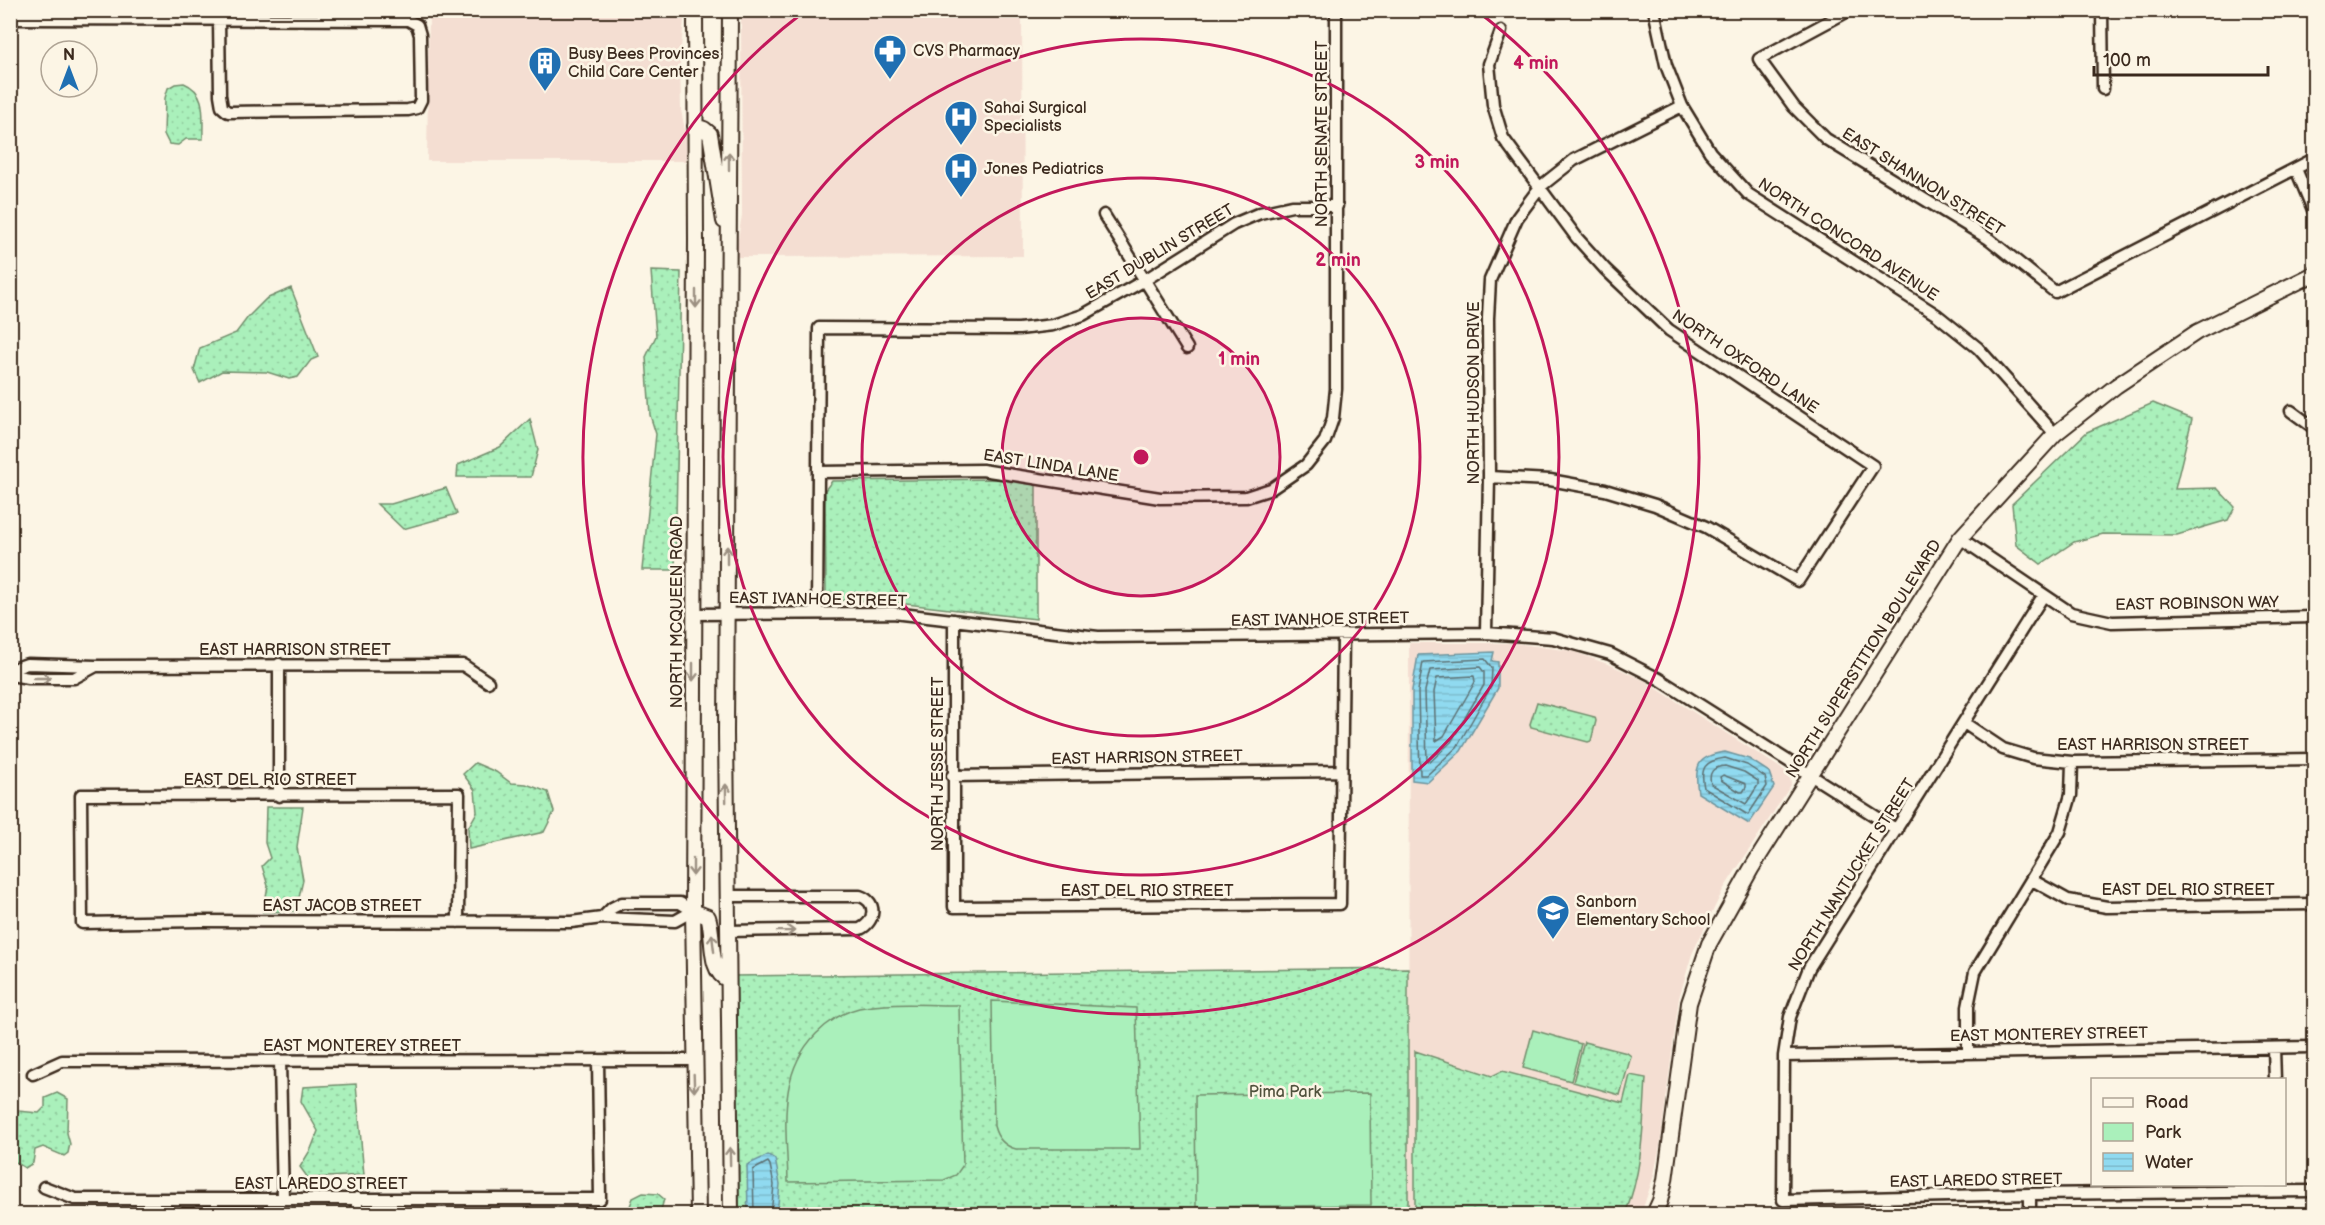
<svg xmlns="http://www.w3.org/2000/svg" width="2325" height="1225" viewBox="0 0 2325 1225" font-family="'Balsamiq Sans',sans-serif">
<defs>
<pattern id="green-dots" width="8" height="8" patternUnits="userSpaceOnUse" patternTransform="scale(1.5)"><rect width="8" height="8" fill="#aaf0bb"/><path d="M2 2h.1M6 6h.1" fill="none" stroke="#93cea0" stroke-width="1.8" stroke-linecap="round"/></pattern>
<pattern id="water-rules" width="6" height="5" patternUnits="userSpaceOnUse" patternTransform="scale(1.5)"><rect width="6" height="5" fill="#90daf0"/><path d="M0 2.5h6" fill="none" stroke="#7dbbcd"/></pattern>
</defs>
<rect width="100%" height="100%" fill="#fcf5e5"/>
<filter id="ink" filterUnits="userSpaceOnUse"><feTurbulence type="fractalNoise" baseFrequency=".0167" numOctaves="2"/><feDisplacementMap in="SourceGraphic" scale="12" xChannelSelector="R" yChannelSelector="G"/><feConvolveMatrix kernelMatrix="1 2 1 2 8 2 1 2 1" color-interpolation-filters="sRGB"/></filter>
<g filter="url(#ink)">
<!-- built -->
<path fill="#f4ded2" d="M429,11H685L680,57L681,110L687,140L686,161H427Z
M741,11H1022L1023,256L735,257L742,215Z
M1409,643H1514L1572,651L1613,666L1645,681L1790,774L1791,785L1723,890L1692,954L1679,998L1660,1145L1654,1175L1641,1214H1408Z"/>
<!-- green -->
<path fill="url(#green-dots)" stroke="#728d6c" stroke-width="1.5" d="M184,83C208,93 202,116 203,139H186L178,145L169,144L164,134L165,98L168,88L175,84Z
M651,271L681,272L675,570H642L656,434L650,415L646,357L656,336Z
M291,288L318,357L311,360L298,377L289,379L267,372L222,371L200,383L194,370L200,348L236,333L248,317L266,299Z
M2153,403L2192,419L2175,489L2217,488L2235,507L2228,520L2177,535L2103,534L2074,542L2041,564L2016,545L2012,504L2087,432Z
M530,419L538,450L531,477H457L458,465L500,447Z
M1000,479L1036,485V619L880,601L832,600L826,593L825,490L832,481Z
M446,488L457,514L403,529L377,504H391Z
M1537,702L1595,717L1596,721L1591,741L1588,742L1531,727L1530,724Z
M475,763L496,772L511,783L526,784L548,792L554,812L544,832L469,849L468,828L477,812L475,790L463,774Z
M266,807H303L297,847L303,880L296,911L263,912L268,886L262,866L270,858L265,843Z
M1408,968V1214H738L734,976Z
M1584,1042L1627,1053L1631,1056L1620,1095L1573,1082Z
M1415,1051L1492,1076L1502,1071L1623,1103L1630,1075L1646,1078C1643,1124 1643,1171 1625,1214H1415Z
M356,1084L364,1175L308,1178L300,1167L311,1149L318,1131L301,1101L303,1087Z
M57,1093L68,1099L67,1133L70,1144L68,1153L64,1156L43,1147L35,1150L33,1163L25,1168L12,1160L17,1139L13,1119L18,1111L39,1113L45,1107V1098Z
M643,1193L658,1194L664,1199L660,1214H627L633,1198Z"/>
<!-- pitch -->
<path fill="#aaf0bb" stroke="#728d6c" stroke-width="1.5" d="M992,1001L1136,1008L1140,1149H1016C1004,1146 997,1138 994,1126Z
M959,1005L963,1165L956,1175L944,1180L788,1182C787,1129 776,1075 816,1034C827,1023 843,1012 859,1008C889,1002 928,1005 959,1005Z
M1533,1030L1581,1044L1571,1081L1523,1068Z
M1370,1093L1371,1205L1196,1207L1195,1095Z"/>
<!-- water -->
<path fill="url(#water-rules)" stroke="#6e949c" stroke-width="1.5" d="M1494,652L1492,661L1498,662V688L1461,751L1428,782L1412,780V690L1418,655Z
M1725,752L1749,759L1769,772L1774,787L1749,824L1698,793C1694,766 1697,756 1725,752Z
M768,1155L775,1159L780,1184L777,1214H748L747,1165Z"/>
<g fill="none" stroke-linecap="round" stroke-linejoin="round">
<!-- shore -->
<path stroke="#5d7072" stroke-width="1.5" d="M1485,659L1492,668L1491,687L1457,747L1427,775H1420L1418,691L1423,662Z
M1480,667L1484,672V685L1451,742L1431,761H1427L1425,691L1430,670Z
M1474,676L1475,682L1444,736L1436,741L1434,692L1437,678Z
M1725,758L1747,765L1765,777L1767,786L1748,815L1704,788C1700,768 1704,761 1725,758Z
M1725,766L1744,772L1758,781V785L1746,804L1711,784C1708,772 1713,767 1725,766Z
M1723,775L1746,784V787L1743,792H1740L1721,780L1720,777Z
M754,1214L753,1170L768,1162L770,1165L774,1185L771,1214"/>
<defs>
<path id="street" d="M1654,10L1666,65L1682,106L1710,152L1748,194L1937,315L1978,348L2055,434
M1850,10L1759,59L1794,107L1826,139L1989,239L2055,292L2314,159
M2102,10L2103,89
M10,19L408,20L417,25L420,35L421,100L417,108L408,110L228,112L222,107L220,95L219,20
M2296,169L2314,212
M1104,215L1187,348
M2291,411L2314,428
M819,472L982,470L1160,498L1246,497L1271,489L1306,465L1325,441L1333,418L1336,389V10
M1489,477L1550,480L1605,490L1655,505L1706,527L1798,581L1873,466L1669,330L1605,269L1577,238L1503,138L1493,105L1489,64L1501,31
M1960,538L2071,613L2112,622L2314,617
M2043,596L1809,968L1790,1017L1784,1056L1783,1200L2030,1194L2314,1191
M817,613L819,328L1019,329L1053,325L1083,315L1145,280L1234,224L1260,213L1292,206H1337
M693,614L893,613L1098,637L1486,633L1553,638L1610,654L1659,679L1897,830
M954,620V907L1340,904L1343,635
M1486,633L1489,477L1488,318L1490,280L1517,218L1540,187L1574,160L1682,106
M279,664V796
M10,670L27,664L96,666L463,665L488,682
M10,675L29,678H74L96,666
M1964,723L2003,749L2033,758L2072,762L2314,759
M952,776L1341,771
M2032,880L2068,900L2107,907L2314,904
M727,896H860C878,902 875,922 860,929L727,931
M458,922L459,794L81,795L82,923L200,921L571,922L602,918L675,921L693,911L680,903H622L612,908L602,918
M2274,1048L2275,1080
M1968,1051V1006L1975,972L2060,832L2071,795L2072,762
M1784,1056L2314,1047
M280,1061L283,1199
M33,1074L62,1061L694,1060
M44,1187L75,1199H600L598,1060
M2030,1194V1214
M357,1214V1198"/>
<path id="secondary" d="M695,10L696,240L693,911L698,1214
M730,10L726,733L731,1214
M695,126L704,129L710,134L724,221
M693,911L708,917C715,936 707,971 728,980
M1654,1214L1660,1201L1665,1180L1689,1003L1709,944L1751,869L1960,538L2055,434L2116,386L2197,332L2314,274"/>
</defs>
<!-- street casing -->
<use href="#street" stroke="#3b2a1e" stroke-width="15"/>
<!-- secondary casing -->
<use href="#secondary" stroke="#3b2a1e" stroke-width="18"/>
<!-- street -->
<use href="#street" stroke="#fcf5e5" stroke-width="10"/>
<!-- secondary -->
<use href="#secondary" stroke="#fcf5e5" stroke-width="14"/>
</g>
<!-- one-way arrows -->
<defs><path id="oneway-shaft" d="M-6 0H5M1.5-3L5.5 0L1.5 3" fill="none" stroke-width="1.6" stroke-linecap="round" stroke-linejoin="round" transform="scale(1.5)"/></defs>
<g stroke="#9c9082">
<use href="#oneway-shaft" transform="translate(729 161) rotate(-90)"/>
<use href="#oneway-shaft" transform="translate(696 299) rotate(90)"/>
<use href="#oneway-shaft" transform="translate(727 555) rotate(-90)"/>
<use href="#oneway-shaft" transform="translate(693 672) rotate(90)"/>
<use href="#oneway-shaft" transform="translate(42 678)"/>
<use href="#oneway-shaft" transform="translate(726 793) rotate(-91)"/>
<use href="#oneway-shaft" transform="translate(693 867) rotate(90)"/>
<use href="#oneway-shaft" transform="translate(786 931) rotate(-1)"/>
<use href="#oneway-shaft" transform="translate(713 943) rotate(-97)"/>
<use href="#oneway-shaft" transform="translate(694 1083) rotate(88)"/>
<use href="#oneway-shaft" transform="translate(730 1156) rotate(-91)"/>
</g>
</g>
<!-- distance rings -->
<circle cx="1141" cy="457" r="139" fill="#c2185b" fill-opacity=".12"/>
<g fill="none" stroke="#c2185b" stroke-width="3">
<circle cx="1141" cy="457" r="139"/>
<circle cx="1141" cy="457" r="279"/>
<circle cx="1141" cy="457" r="418"/>
<path d="M1477 11A558 558 0 1 1 805 11"/>
</g>
<!-- icons -->
<defs>
<symbol id="pharmacy-pin" viewBox="-11 -11 22 30"><path d="M0 17L-7.5 6A9.5 9.5 0 1 1 7.5 6Z" fill="#1f6fb2" stroke="#fcf5e5"/><path d="M-2-6h4v4h4v4h-4v4h-4v-4h-4v-4h4Z" fill="#fff"/></symbol>
<symbol id="building-pin" viewBox="-11 -11 22 30"><path d="M0 17L-7.5 6A9.5 9.5 0 1 1 7.5 6Z" fill="#1f6fb2" stroke="#fcf5e5"/><path d="M-4-6H4V6H1V3H-1V6H-4ZM-2.5-4.3h1.7v1.8h-1.7ZM.8-4.3h1.7v1.8H.8ZM-2.5-1h1.7V.8h-1.7ZM.8-1h1.7V.8H.8Z" fill="#fff"/></symbol>
<symbol id="hospital-pin" viewBox="-11 -11 22 30"><path d="M0 17L-7.5 6A9.5 9.5 0 1 1 7.5 6Z" fill="#1f6fb2" stroke="#fcf5e5"/><path d="M-5-5h3v3.5h4V-5h3V5h-3V1.5h-4V5h-3Z" fill="#fff"/></symbol>
<symbol id="school-pin" viewBox="-11 -11 22 30"><path d="M0 17L-7.5 6A9.5 9.5 0 1 1 7.5 6Z" fill="#1f6fb2" stroke="#fcf5e5"/><path d="M0-5L7-2L0 1L-7-2ZM-4 1L0 2.5L4 1V4Q0 6-4 4Z" fill="#fff"/></symbol>
</defs>
<g fill-rule="evenodd">
<use href="#pharmacy-pin" x="871" y="32" width="38" height="52"/>
<use href="#building-pin" x="526" y="44" width="38" height="52"/>
<use href="#hospital-pin" x="942" y="98" width="38" height="52"/>
<use href="#hospital-pin" x="942" y="150" width="38" height="52"/>
<use href="#school-pin" x="1534" y="892" width="38" height="52"/>
</g>
<g text-anchor="middle" dominant-baseline="central" stroke-width="5" stroke-linejoin="round" paint-order="stroke">
<!-- poi labels -->
<g font-size="16" fill="#3b2a1e" stroke="#fcf5e5" text-anchor="start">
<text x="913" y="51">CVS Pharmacy</text>
<text x="568" y="54">Busy Bees Provinces<tspan x="568" dy="18">Child Care Center</tspan></text>
<text x="984" y="108">Sahai Surgical<tspan x="984" dy="18">Specialists</tspan></text>
<text x="984" y="169">Jones Pediatrics</text>
<text x="1576" y="902">Sanborn<tspan x="1576" dy="18">Elementary School</tspan></text>
</g>
<!-- street labels -->
<g font-size="16" fill="#3b2a1e" stroke="#fcf5e5">
<text transform="translate(1322 134) rotate(-90)">NORTH SENATE STREET</text>
<text transform="translate(1923 182) rotate(32)">EAST SHANNON STREET</text>
<text transform="translate(1848 240) rotate(33)">NORTH CONCORD AVENUE</text>
<text transform="translate(1160 252) rotate(-31)">EAST DUBLIN STREET</text>
<text transform="translate(1745 362) rotate(34)">NORTH OXFORD LANE</text>
<text transform="translate(1474 393) rotate(-90)">NORTH HUDSON DRIVE</text>
<text transform="translate(1051 466) rotate(9)">EAST LINDA LANE</text>
<text transform="translate(818 600) rotate(1)">EAST IVANHOE STREET</text>
<text transform="translate(2197 604) rotate(-1)">EAST ROBINSON WAY</text>
<text transform="translate(677 612) rotate(-90)">NORTH MCQUEEN ROAD</text>
<text transform="translate(1320 620) rotate(-1)">EAST IVANHOE STREET</text>
<text x="295" y="650">EAST HARRISON STREET</text>
<text transform="translate(1864 659) rotate(-58)">NORTH SUPERSTITION BOULEVARD</text>
<text x="2153" y="745">EAST HARRISON STREET</text>
<text transform="translate(1147 758) rotate(-1)">EAST HARRISON STREET</text>
<text transform="translate(938 764) rotate(-90)">NORTH JESSE STREET</text>
<text x="270" y="780">EAST DEL RIO STREET</text>
<text transform="translate(1852 875) rotate(-58)">NORTH NANTUCKET STREET</text>
<text x="2188" y="890">EAST DEL RIO STREET</text>
<text x="1147" y="891">EAST DEL RIO STREET</text>
<text x="342" y="906">EAST JACOB STREET</text>
<text transform="translate(2049 1035) rotate(-1)">EAST MONTEREY STREET</text>
<text x="362" y="1046">EAST MONTEREY STREET</text>
<text transform="translate(1976 1181) rotate(-1)">EAST LAREDO STREET</text>
<text x="321" y="1184">EAST LAREDO STREET</text>
</g>
<!-- park labels -->
<g font-size="16" fill="#51523d" stroke="#fcf5e5">
<text x="1285" y="1092">Pima Park</text>
</g>
</g>
<circle cx="1141" cy="457" r="9" fill="#c2185b" stroke="#fcf5e5" stroke-width="3"/>
<g font-size="18" text-anchor="middle" font-weight="bold" fill="#c2185b" stroke="#fcf5e5" stroke-width="5" stroke-linejoin="round" paint-order="stroke">
<text x="1536" y="69">4 min</text>
<text x="1437" y="168">3 min</text>
<text x="1338" y="266">2 min</text>
<text x="1239" y="365">1 min</text>
</g>
<!-- margin -->
<rect width="2325" height="1225" fill="none" stroke="#fcf5e5" stroke-width="36"/>
<rect x="18" y="18" width="2289" height="1189" fill="none" stroke="#3b2a1e" stroke-width="2" filter="url(#ink)"/>
<!-- legend -->
<rect x="2091" y="1078" width="195" height="108" fill="#fcf5e5" stroke="#afa495" stroke-width="1.5"/>
<rect x="2103" y="1098" width="30" height="9" fill="#fcf5e5" stroke="#afa495" stroke-width="1.5"/>
<text x="2145" y="1108" font-size="18" fill="#3b2a1e">Road</text>
<rect x="2103" y="1123" width="30" height="18" fill="#aaf0bb" stroke="#afa495" stroke-width="1.5"/>
<text x="2145" y="1138" font-size="18" fill="#3b2a1e">Park</text>
<rect x="2103" y="1153" width="30" height="18" fill="url(#water-rules)" stroke="#afa495" stroke-width="1.5"/>
<text x="2145" y="1168" font-size="18" fill="#3b2a1e">Water</text>
<!-- north arrow -->
<g transform="translate(69 69)"><circle r="28" fill="#fcf5e5" stroke="#afa495" stroke-width="1.5"/>
<path d="M0-4.5L10 22L0 15L-10 22Z" fill="#1f6fb2"/>
<text y="-9" font-size="16" font-weight="bold" text-anchor="middle" fill="#3b2a1e">N</text>
</g>
<!-- scale -->
<path d="M2094 66v9h174v-9" fill="none" stroke="#3b2a1e" stroke-width="3"/>
<text x="2103" y="66" font-size="18" fill="#3b2a1e" stroke="#fcf5e5" stroke-width="4.5" paint-order="stroke">100 m</text>
</svg>
